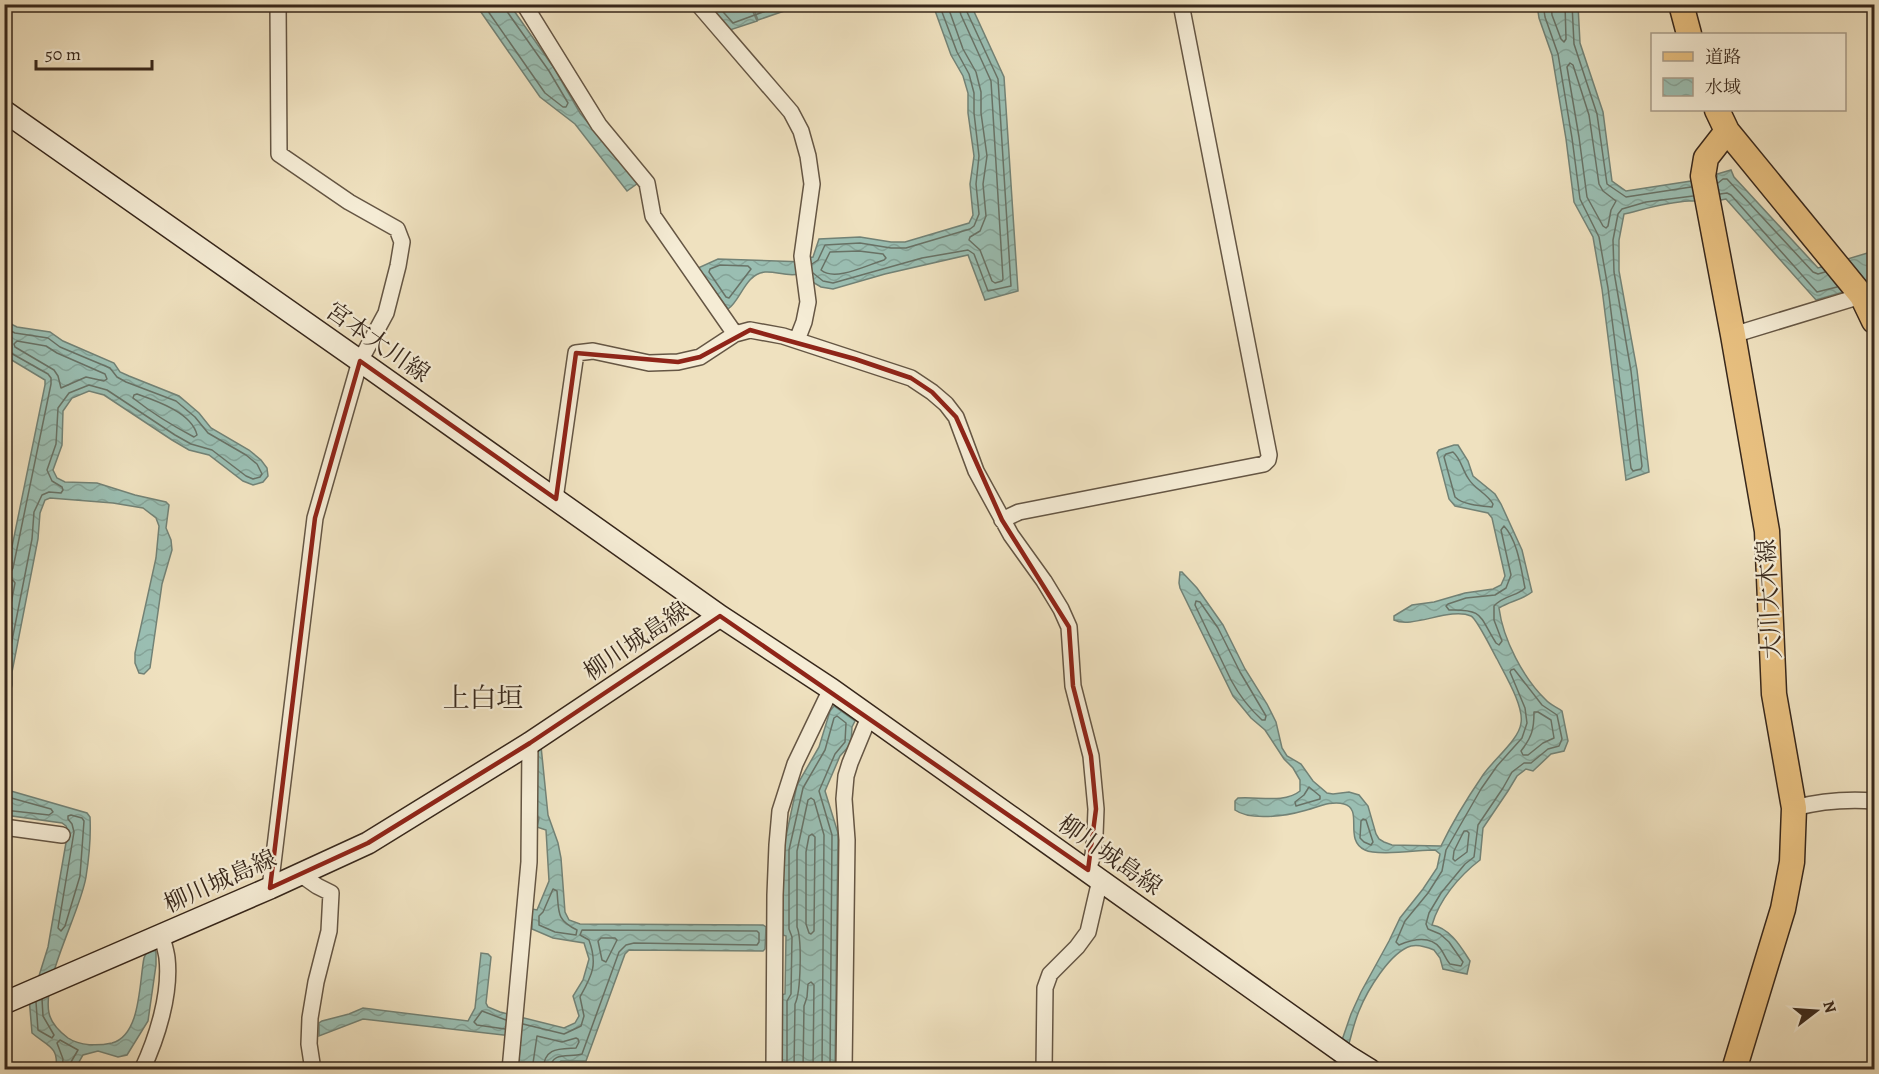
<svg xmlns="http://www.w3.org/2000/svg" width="1879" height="1074" viewBox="0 0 1879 1074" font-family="Alegreya,'Noto Serif JP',serif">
<defs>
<pattern id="water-waves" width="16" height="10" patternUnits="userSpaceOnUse" patternTransform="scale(1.5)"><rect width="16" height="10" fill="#9abeb2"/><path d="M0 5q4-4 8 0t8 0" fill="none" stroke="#85a398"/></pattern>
</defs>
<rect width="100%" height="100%" fill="#efe1bf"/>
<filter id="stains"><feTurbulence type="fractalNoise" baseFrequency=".00333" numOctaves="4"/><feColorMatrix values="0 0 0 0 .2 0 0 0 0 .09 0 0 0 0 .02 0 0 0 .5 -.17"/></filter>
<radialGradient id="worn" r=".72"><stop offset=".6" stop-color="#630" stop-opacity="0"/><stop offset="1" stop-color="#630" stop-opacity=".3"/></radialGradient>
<!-- water -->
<path fill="url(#water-waves)" stroke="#728276" stroke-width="1.5" d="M476,5H510L554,68L580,113L638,183L627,191L575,124L540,97Z
M708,5H750L757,21L730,30Z
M752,5H792L793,8L758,20Z
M933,5H971L1004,77L1018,291L985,300L968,255L885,274L833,289L821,287L799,274C787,277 776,271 765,272C745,274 741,300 728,309L698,268L718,259L806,262L807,258L813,257L819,239L860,237L891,242H905L969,223L973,215L970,184L974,156L968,113V93L963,76L951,55Z
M1537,5H1578L1580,43L1603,112L1612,181L1626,191L1717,177V174L1731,170L1734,177L1818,268L1874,251V283L1816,300L1726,199C1713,202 1702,201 1689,201C1667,202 1645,209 1624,214L1619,240V271L1637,370L1649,472L1626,480L1602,289L1593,237L1574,202L1566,139L1552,55L1539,18Z
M5,321L17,327L50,332L63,341L114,363L120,372L129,376L179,396L199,413L211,428L249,450L261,460L267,468L268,476L263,482L253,485L243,481L209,455L189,450L172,440L104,395L89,391L72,398L63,411L62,445L53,470L57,478L65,482L97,483L135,495L166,502L169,505L166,528L171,540L172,550L162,584L150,668L144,674L139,673L135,663V653L156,558L159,526L156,518L143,508L113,503L50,498L45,500L40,513L38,539L12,672V685L5,714V581L45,385V380L5,356Z
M1454,445H1458L1468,461L1473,476L1495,494L1501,504L1522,550L1532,592C1522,600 1510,601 1499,608C1503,639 1523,678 1546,700C1550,705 1557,707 1562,711L1568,741L1564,751L1551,754L1533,771L1526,769L1517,776L1508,791L1483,828L1480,860C1459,876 1439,900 1432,925C1450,928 1461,947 1470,961L1467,974L1443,969L1440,958L1434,950C1427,947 1419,944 1411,946C1390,952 1367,991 1359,1011C1351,1030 1349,1051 1340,1069H1332L1351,1014L1361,992L1389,941L1400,918L1423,889L1437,868L1440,854L1435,850C1419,850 1377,856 1365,850C1343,840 1364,809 1344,804C1331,800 1316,808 1303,811C1286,816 1250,821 1235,810V801L1238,798C1257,796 1284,804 1300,791V780L1293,768L1284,759L1265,730L1251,718L1233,696L1180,588L1179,583L1180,572H1182L1197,588L1223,625L1245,669L1267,704L1276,722L1282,748L1287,756L1301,764L1313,781L1327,793L1333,794L1349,792L1359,795L1368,806L1376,834L1379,839L1384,842L1392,845L1441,846C1453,821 1468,797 1483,775C1493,760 1519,740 1521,723C1524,706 1505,675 1497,659C1493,652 1477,619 1471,616C1450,607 1412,629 1394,620V616L1412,605L1434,602L1465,593L1493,589L1501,585L1505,576L1492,518L1488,513L1455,506L1449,499L1437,453L1439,450Z
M834,706L855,721L852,727L851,744L840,756L825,791L838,833L835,1069L781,1070V995L785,994L786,936L783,935V850L797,785L819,747L830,711Z
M541,746L548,815L558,843L561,858L565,912L569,920L580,924L763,925L766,927L765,949L763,951L629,950L625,954L586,1061H561L556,1065V1069H518L521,1037L363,1019L319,1036V1023L322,1021L349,1014L363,1008L468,1021L475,1008L481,953L488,954L491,957L486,1003L488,1007L500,1012L564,1028L575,1023L579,1016L573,996L583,980L589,959L584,943L553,938L532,929V909L537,910L549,881L546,830L537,827L539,818L535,814L537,747Z
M4,789L87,813L90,817C91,836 89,858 86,877C80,913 42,979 49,1013C51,1023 60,1032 68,1038C80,1046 98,1046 112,1043C141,1035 139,983 144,958L147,951L154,948L156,952V965L148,1021L127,1055L118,1057L98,1051L83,1055L75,1069H56C59,1046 47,1046 32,1033L29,997L33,995L48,947L68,831L66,826L62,823L5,815Z"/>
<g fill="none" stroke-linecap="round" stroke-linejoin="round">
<!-- shore -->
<path stroke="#687266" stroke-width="1.5" d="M483,4L545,93L563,107H566L568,103L549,71L506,10L505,4
M716,4L733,23L785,4
M947,4L963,49L976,72L981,92V113L987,156L983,184L986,216L980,231L970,237L969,240L980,250L992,281L995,283L1002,281L1003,279L991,81L961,15L958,4
M1543,4L1545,17L1558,54L1572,138L1580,199L1599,237L1608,288L1631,468L1633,471L1641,469L1642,466L1631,371L1614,272L1613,240L1618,214L1622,209L1646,202L1693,196
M1551,4L1552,15L1561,39L1564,42L1566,39L1565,4
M1572,4L1574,44L1597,114L1607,184L1626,197L1691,187
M1570,63L1573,65L1589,115L1599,184L1603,191L1616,201L1611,210L1608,226L1606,228L1603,226L1587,197L1579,137L1567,67Z
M1718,183L1723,179H1727L1813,272L1818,274L1825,272
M1720,194L1727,193L1731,195L1817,292L1837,287
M859,251L883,254L886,258L884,260C867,265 835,282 821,270L830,252Z
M812,264L818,260L825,245L860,243L891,248H906L970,229L974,226L979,214L976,184L979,156L974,113V93L969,74L957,52L939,4
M720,265L748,266L751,269L729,298L726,297L709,272L710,269Z
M813,273L823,281L833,283L922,258L968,250L974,254L988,291L1011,286L998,79L967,12L966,4
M4,328L15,333L48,338L60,347L110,368L117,377L126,382L176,401L195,417L208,433L246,455L257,464L262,474L260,477L253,479L246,476L212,450L191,444L175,435L107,390L89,385L69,393L58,408L56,444L47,470L52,481L62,487L63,490L61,493L49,492L42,495L34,512L32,539L6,671L4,693
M17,341L46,346L57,353L105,374L107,379L104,381L86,377L61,388L58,376L54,370L15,347L14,344Z
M4,351L9,352L48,374L51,378V384L13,568L10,573L4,574
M137,394C157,401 192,413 197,435L194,437C173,426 152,413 133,398L134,395Z
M1453,452C1461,459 1462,469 1468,478C1474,489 1487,493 1493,504L1492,507C1481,506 1463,505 1455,497L1444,457L1446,454Z
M1504,526C1518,541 1521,569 1525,588C1518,596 1504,595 1494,606V620L1502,641L1499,645L1496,643C1479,616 1484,609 1449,610L1446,606L1448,604L1466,598L1495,595L1506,588L1511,575L1501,530Z
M4,581L13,580L15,583L4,641
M1196,601L1200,602L1218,628L1240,672L1266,716L1265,720H1262C1250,709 1239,695 1231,680L1195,605Z
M1514,669L1542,705L1557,715L1562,739L1559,746L1548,749L1531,763H1524L1512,772L1503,788L1478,825L1474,857L1465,864L1441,893L1429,913L1426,924L1428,929L1440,934L1449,942L1463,962L1461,966L1450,964C1446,960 1444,953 1440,948C1430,935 1411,940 1399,945L1396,942L1405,921L1428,893L1442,871L1446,850L1481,789L1497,766L1522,738L1527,723L1525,708L1510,672L1511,670Z
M1534,712H1538L1551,720L1554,738L1543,743L1528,755H1523L1521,751C1532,737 1534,729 1534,712Z
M1309,787L1320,796V799L1296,806L1295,802L1304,795Z
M4,796L51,809L53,812L49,815L4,810
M71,815L82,818L84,821L80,876L65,926L61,931L58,928L74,832L72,824L68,819V816Z
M1363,819L1366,820L1373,842L1371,845L1364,842L1360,838L1361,821Z
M1464,831H1467L1469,833L1467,852L1455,861L1453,859L1454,851Z
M812,834L815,837L814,931L811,934L809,933L806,924V852L809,836Z
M553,889L557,891C559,912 556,920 577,930L576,935L555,932L539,925V916L543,912Z
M601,938H615L617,940L606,962L602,960L598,941Z
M36,1002L38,1030L52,1038L54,1035L43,1016L42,999
M523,1024L564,1034L581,1026L584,1016L580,997C592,975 598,965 589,940L580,935L582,930L757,931L759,933V942L757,945L634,943L626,945L619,952L582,1054C570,1058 551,1050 550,1070
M505,1029L477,1025L474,1022L482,1011L506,1020
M62,1070L63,1059L57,1043L60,1040L78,1050L71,1062L70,1070
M532,1070L537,1036L562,1042L576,1038L578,1039L579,1042L576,1048C559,1049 544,1047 543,1070
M787,1070V1001L791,994L792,937L789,929V850L803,788L825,750L834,718L837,716L846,723L845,742L835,754L819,791L832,835L830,1070
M794,1070L795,1004C801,992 802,939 797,927V851L808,800L811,798L814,800L824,835L822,1070
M803,1070L804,1006L807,997L808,984L811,982L814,985L813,1070"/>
<defs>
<path id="street" d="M524,4L599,125L647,183L653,216L735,334
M698,4L791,112L801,131L808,156L812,184L802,256L808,302L804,322L797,340
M1733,335L1874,292
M555,499L576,353L593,351L649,363L678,362L700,357L735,334L750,330L783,336L911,378L932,392L946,404L956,417L976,471L1011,535L1044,581L1061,609L1069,627L1073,686L1091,756L1096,809L1095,835L1093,855L1088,870
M1002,520L1019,512L1264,464L1268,460L1269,455L1181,4
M1794,808C1821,801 1847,799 1874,801
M4,827L62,835
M300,874L317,886L331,893L329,931L316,982L310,1018L309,1044L313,1070
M270,888L315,518L360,361L386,313L398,266L402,242L397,229L349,202L279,154L278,4
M142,1070C157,1038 171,994 167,958C166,950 163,942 162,935
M510,1070L529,862L530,743
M774,1070L775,895L777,845L780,811L795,764L831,689
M844,1070L847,840L844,799L846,776L850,763L869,717
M1044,1070L1045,988L1050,974L1077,947L1088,932L1100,880"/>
<path id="secondary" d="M4,111L360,361L720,616L831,689L1349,1057L1370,1070
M4,1003L270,888L368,843L530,743L720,616"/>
<path id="primary" d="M1681,4L1689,34
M1717,110L1727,131L1862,296L1874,321
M1727,131L1706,158L1703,176L1733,335L1767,531L1774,694L1794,808L1792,862L1783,909L1734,1070"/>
</defs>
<!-- street casing -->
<use href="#street" stroke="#655644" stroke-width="18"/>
<!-- secondary casing -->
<use href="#secondary" stroke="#37271b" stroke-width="24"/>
<!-- primary casing -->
<use href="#primary" stroke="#37271b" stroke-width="27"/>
<!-- street -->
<use href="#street" stroke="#f5ecd5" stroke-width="15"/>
<!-- secondary -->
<use href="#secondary" stroke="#f5ecd5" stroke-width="21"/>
<!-- primary -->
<use href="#primary" stroke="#e8c080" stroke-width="24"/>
</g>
<!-- marked area -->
<path fill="none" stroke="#8f2418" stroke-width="4.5" stroke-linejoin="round" d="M750,330L855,359L911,378L932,392L956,417L1002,520L1069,627L1073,686L1091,756L1096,809L1088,870L720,616L530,743L368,843L270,888L315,518L360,361L556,499L576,353L678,362L700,357Z"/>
<g text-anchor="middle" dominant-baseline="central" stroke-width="4.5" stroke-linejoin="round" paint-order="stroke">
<!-- street labels -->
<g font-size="24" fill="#37271b" stroke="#f5ecd5">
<text transform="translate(378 342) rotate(35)">宮本大川線</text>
<text transform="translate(1769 599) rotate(-93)">大川大木線</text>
<text transform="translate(636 641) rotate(-34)">柳川城島線</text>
<text transform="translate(1110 855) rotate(35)">柳川城島線</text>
<text transform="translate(220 881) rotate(-24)">柳川城島線</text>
</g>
<!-- quarter labels -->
<g font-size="27" fill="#37271b" stroke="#f5ecd5">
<text x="483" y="698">上白垣</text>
</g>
</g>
<!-- margin -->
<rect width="1879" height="1074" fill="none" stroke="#efe1bf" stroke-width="24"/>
<rect x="6" y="6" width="1867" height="1062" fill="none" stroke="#37271b" stroke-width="3"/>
<rect x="12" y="12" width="1855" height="1050" fill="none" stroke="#37271b" stroke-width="1.5"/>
<!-- legend -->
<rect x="1651" y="33" width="195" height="78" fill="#f5ecd5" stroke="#a99d8b" stroke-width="1.5"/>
<rect x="1663" y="52" width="30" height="9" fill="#e8c080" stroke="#a99d8b" stroke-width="1.5"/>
<text x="1705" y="63" font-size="18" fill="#37271b">道路</text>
<rect x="1663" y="78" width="30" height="18" fill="url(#water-waves)" stroke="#a99d8b" stroke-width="1.5"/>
<text x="1705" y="93" font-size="18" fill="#37271b">水域</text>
<!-- north arrow -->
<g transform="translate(1816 1011) rotate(73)" stroke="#f5ecd5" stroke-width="4.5" paint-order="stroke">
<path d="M0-4.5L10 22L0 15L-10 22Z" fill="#37271b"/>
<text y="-9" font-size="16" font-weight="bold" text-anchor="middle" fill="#37271b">N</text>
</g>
<!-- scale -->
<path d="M36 60v9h116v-9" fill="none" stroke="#37271b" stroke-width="3"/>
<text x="45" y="60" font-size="18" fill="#37271b" stroke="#f5ecd5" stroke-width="4.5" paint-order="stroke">50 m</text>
<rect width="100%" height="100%" filter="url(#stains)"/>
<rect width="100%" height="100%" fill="url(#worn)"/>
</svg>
